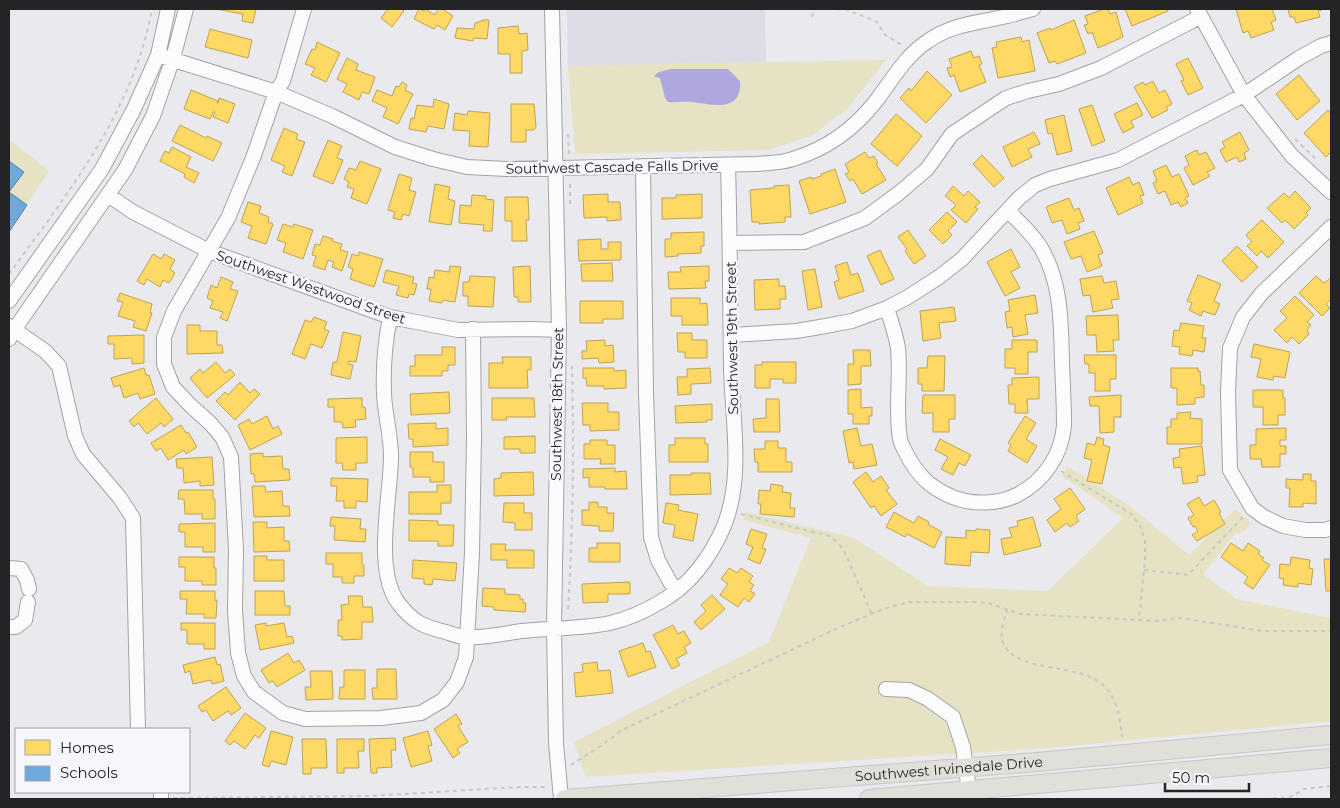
<svg xmlns="http://www.w3.org/2000/svg" width="1340" height="808" viewBox="0 0 1340 808" font-family="Montserrat,sans-serif">
<rect width="100%" height="100%" fill="#eae9ed"/>
<!-- built -->
<path fill="#dddce5" d="M567,9H765L766,62L568,66Z"/>
<!-- green -->
<path fill="#e6e2c4" d="M886,60L847,109L813,135L768,150L575,154L568,66Z
M9,139L49,171L27,205L9,192L24,172L9,161Z
M1067,466L1130,506L1189,555L1235,509L1251,523C1247,529 1244,533 1236,533L1203,574L1236,599L1331,618V721L1049,748L586,777L574,742L769,642L811,538L744,520L745,512L854,538L928,586L1048,591L1123,518L1062,476Z"/>
<!-- water -->
<path fill="#aea8de" d="M671,69H728L740,81C742,114 712,104 691,102C683,101 675,103 668,102L665,98L660,78L655,77V75L659,72Z"/>
<!-- homes -->
<path fill="#ffd966" stroke="#bda353" d="M215,9H256L253,23L242,21L243,14Z
M388,9H402L404,11L392,27L381,18Z
M419,9L424,11L425,9L435,15L438,9H442L453,16L445,30L437,25L434,29L414,19Z
M1104,9H1108L1110,14L1116,12L1123,37L1098,48L1092,32L1088,34L1084,25L1088,24L1085,16Z
M1125,9H1167L1168,11L1132,26Z
M1236,9H1272L1276,20L1271,22L1274,30L1251,38L1248,31L1243,33Z
M1288,9H1322V10L1318,11L1320,17L1296,23L1294,17H1290Z
M482,20H489L487,39L474,38L473,41L455,38L457,28L474,29L475,23L482,21Z
M1074,20L1086,53L1057,64L1055,61L1049,63L1037,33L1050,28L1051,30Z
M518,26L519,34L527,33L528,50L522,51V73H510V54H498V28Z
M210,29L252,40L248,58L205,47Z
M1021,37L1022,42L1029,40L1035,71L998,78L992,48L997,47L996,42Z
M317,42L340,53L326,82L311,75L315,68L305,64L312,49L315,50Z
M971,51L974,58L979,56L982,64L979,65L986,82L960,92L954,75L950,77L947,68L952,67L949,59Z
M347,58L358,64L356,70L375,77L369,94L362,92L359,100L343,92L347,84L337,79Z
M1188,58L1203,88L1188,95L1181,81L1184,80L1176,64Z
M927,71L952,95L926,123L900,98L909,88L911,91Z
M1299,75L1320,101L1297,120L1276,94Z
M1153,81L1159,93L1165,90L1172,104L1166,107L1168,110L1152,118L1134,87L1143,82L1145,85Z
M402,82L407,85L405,90L413,94L398,124L383,117L387,108L372,101L377,90L392,96L396,86L399,87Z
M191,90L218,101L217,103H218L219,98L235,104L228,123L213,117L215,112H213L210,119L184,109Z
M434,99L449,104L444,129L428,126L426,132L409,129L411,118L414,119L417,105L433,107Z
M1137,103L1143,115L1131,121L1134,127L1123,133L1114,114Z
M511,104H534L536,127L534,130H526V142H511Z
M1092,105L1105,141L1092,146L1079,109Z
M1328,110L1331,114V152L1326,157L1304,133Z
M468,111L490,113L488,147L469,146L470,131L453,130L455,113L467,115Z
M896,114L922,136L897,166L871,144Z
M1064,115L1072,151L1057,155L1052,133L1048,134L1045,120Z
M180,125L206,138L207,136L222,143L213,161L172,141Z
M284,128L298,134L296,139L305,142L292,176L282,172L285,166L271,160Z
M1034,132L1040,144L1028,149L1032,157L1012,167L1003,147Z
M1240,132L1249,150L1244,153L1246,159L1239,162L1237,157L1226,162L1220,150L1225,147L1222,142Z
M328,140L342,146L337,158L343,160L333,184L313,176Z
M172,147L191,157L186,167L199,173L194,183L184,177L185,174L160,161L165,151L169,153Z
M1197,150L1199,155L1206,152L1215,168L1207,172L1210,176L1193,185L1184,168L1189,165L1185,156Z
M865,152L869,158L874,156L878,163L876,164L886,180L862,194L853,179L850,181L845,174L849,172L845,164Z
M982,155L1004,178L994,187L973,164Z
M360,161L381,169L367,204L351,198L354,189L347,187L349,182L344,179L349,168L356,170Z
M1166,165L1172,177L1179,174L1189,196L1185,198L1188,203L1181,207L1178,202L1171,205L1165,191L1158,194L1153,183L1157,181L1153,171Z
M835,169L846,202L810,214L799,181L811,177L812,179L821,176V174Z
M399,174L412,178L409,190L416,192L409,216L403,214L401,220L393,218L395,212L388,210Z
M1129,177L1133,185L1139,182L1144,195L1140,196L1143,203L1118,215L1106,188Z
M435,184L450,187L448,199L455,201L451,225L429,222Z
M789,185L791,217H785V222L759,224V222H752L750,190L774,188V186Z
M953,186L964,196L968,191L980,202L975,207L978,209L966,223L951,210L956,205L945,196Z
M1295,191L1311,208L1306,213L1308,215L1294,229L1285,220L1282,223L1267,208L1284,193L1289,198Z
M608,194V202H620L621,220L607,221V217L584,218L583,195Z
M702,194V218L662,219V198H676V195Z
M472,195L486,196V199L494,200L492,231H483L484,225L459,223L460,205L471,206Z
M505,197H528L529,220H526L527,241H512V221H505Z
M1069,198L1074,210L1079,208L1084,221L1078,223L1080,229L1067,234L1062,220L1052,223L1046,207Z
M248,202L261,206L259,213L269,217L268,222L273,224L266,244L248,238L252,226L241,222Z
M947,212L957,222L948,231L952,235L943,244L929,230Z
M1262,220L1284,242L1268,258L1261,251L1257,256L1247,246L1252,242L1246,235Z
M283,224L293,227L294,224L313,230L303,259L283,252L286,243L277,240Z
M908,230L926,256L914,264L905,251L907,249L898,237Z
M1094,231L1103,253L1098,255L1102,266L1087,272L1081,256L1071,259L1064,242Z
M704,232V246H701V253L678,254V256L665,257V239H671V233Z
M323,236L333,239L332,241L342,244L340,250L348,252L342,271L332,267L334,262L328,260L325,270L313,266L316,256L312,255L315,244L320,245Z
M601,239V249H608V242H621V260L579,261L578,240Z
M1237,246L1258,267L1242,282L1222,261Z
M1011,249L1020,267L1011,272L1020,288L1005,296L987,262Z
M880,250L894,279L881,285L867,256Z
M359,252L383,259L374,287L350,279L353,269L348,267L352,254L358,256Z
M153,254L161,259L164,254L175,260L170,269L175,273L169,283L163,280L160,287L147,279L144,285L137,281Z
M847,262L851,275L858,273L864,291L839,299L834,282L839,280L835,266Z
M612,263L613,281H582L581,264Z
M450,266L461,267L455,302L443,300L442,303L429,301L431,289H427L429,277L434,278L435,270L449,272Z
M530,266L531,302H518V297H514L513,267Z
M709,266V281H705L706,288L669,289L668,272H681L680,267Z
M815,269L822,307L808,310L802,271Z
M386,270L414,277L412,283L417,284L414,295L409,294L408,298L396,295L399,286L383,282Z
M1198,275L1221,284L1214,301L1220,304L1215,315L1203,311L1201,316L1189,310L1192,303L1187,301Z
M470,276L495,277L493,307L468,306V296H463V282H469Z
M1102,276L1104,283L1116,281L1119,299L1111,300L1113,308L1093,312L1090,295L1083,296L1080,279Z
M1316,276L1324,283L1331,278V299L1326,304L1330,308L1322,316L1299,293Z
M221,277L233,282L230,289L238,291L227,321L220,318L223,312L210,308L213,301L207,298L211,285L217,288Z
M779,279V286H785L786,299H780V309L755,310L754,280Z
M120,293L152,304L150,313H152L146,331L133,327L135,321L118,316L123,302L117,301Z
M1035,295L1038,313L1025,315L1028,334L1013,337L1012,327L1007,328L1005,312L1010,311L1008,300Z
M1295,296L1314,315L1307,322L1311,325L1307,330L1309,334L1299,344L1292,337L1287,343L1274,330L1287,318L1280,311Z
M671,298H700V304L707,303L708,325H682V316H671Z
M580,301H623V319H603V323H580Z
M954,307L956,321L939,323L941,338L923,341L920,311Z
M1118,315L1119,340H1113L1114,351L1097,352L1096,335H1087L1086,316Z
M314,317L327,322L324,329L329,331L322,348L311,344L305,359L292,354L305,320L311,322Z
M1181,323L1204,326L1202,338H1206L1204,352L1193,350L1192,356L1179,354L1180,347L1172,346L1174,330L1179,331Z
M187,325H200V331H217V345H222L223,353L187,354Z
M343,332L361,336L356,362L349,361L348,364L353,365L350,379L331,375L333,362H337Z
M677,333H692V340H707V358H685V352H678Z
M144,335V363L132,364V358L114,359V344H108V336Z
M605,340V346L613,345L614,362L599,363L598,358L582,359V351H587L586,341Z
M1012,340H1037V352H1028V374H1015V368H1005V349H1012Z
M1254,344L1290,352L1285,378L1274,376L1273,380L1257,377L1261,359L1251,357Z
M442,347H455V365H448V371H442V376H410V366H415V355H442Z
M853,350H870L871,366H861V384L848,385V364H854Z
M1084,355H1116V379H1110V391H1095V373H1089V364H1085Z
M928,356H945L944,391H922V384H918V368H927Z
M502,357H531V370H527L528,388H489V363H503Z
M216,362L225,373L230,369L235,375L207,398L190,378L200,369L203,373Z
M762,362H796V383H783V379H770V388H755V365H762Z
M144,368L146,375H149L155,394L140,399L138,393L124,398L120,385L114,387L111,378Z
M583,368H614V371L626,370V388L604,389V386H587L586,378H583Z
M710,368L711,383L691,384V394L678,395L677,377H687V369Z
M1171,368H1198V371H1200L1201,385H1204V397L1195,398V404L1177,405V388H1171Z
M1039,377V399H1027L1028,413H1015V404H1009L1008,385H1012V378Z
M240,382L250,393L254,389L260,394L235,420L216,401L225,392L228,395Z
M861,389V408L872,407V416H869V424H853V414H848V390Z
M1253,390H1283V398H1285V415H1278V425H1263V407H1253Z
M449,392L450,413L411,415L410,394Z
M923,395H955V419H949V432H933V413H922Z
M1121,395V417H1114V432L1100,433L1099,406H1090L1089,397Z
M156,398L173,419L164,427L161,423L147,434L138,423L134,427L129,421Z
M362,398V407H365L366,419L355,420L356,427L343,428L342,422H334V407H328V399Z
M492,398H534L535,417H506L507,420H492Z
M766,399H779L780,432H754L753,419L766,418Z
M582,403H608V412H619V430L590,431V425H583Z
M712,404V420H707V422L676,423L675,406Z
M1191,412L1190,418L1202,419V444H1167V427H1171V419H1177V413Z
M267,416L273,429L278,426L282,434L250,450L238,425L249,419L252,424Z
M1025,416L1036,423L1026,439L1037,446L1027,463L1008,451L1011,445L1008,443Z
M436,423V429L448,428V445L413,447V439H409L408,424Z
M181,425L186,433L188,432L197,447L186,454L184,450L168,460L161,448L156,451L151,443Z
M857,428L861,446L872,444L877,465L854,469L853,462L849,463L843,431Z
M1286,428V440H1280V446H1286V454H1280V467H1262L1261,459H1250V445H1256V429Z
M535,436V453H520V449H504V437Z
M367,437V463H356V470H343L342,463H336V438Z
M1097,437L1104,439L1103,445L1110,447L1102,484L1087,481L1092,460L1084,458L1087,443L1095,445Z
M675,438H705V444H708V462H669V445H675Z
M940,439L971,455L965,466L959,463L953,475L941,469L948,457L935,450Z
M590,440H607V445H615V464H600L601,459H584V444H590Z
M765,441H778V448H786V462H792V472H758V462H755L754,449H765Z
M1202,446L1205,475L1197,476L1198,482L1183,484L1181,467L1174,468L1173,458L1180,457L1179,449Z
M410,452H433V462H444V482H430V477H413V468L410,467Z
M263,453V457L282,456L283,469H289L290,480L255,482L254,474H251L250,454Z
M212,457L214,485L200,486V481L184,483L183,468H177L176,459Z
M615,468V472L626,471L627,489H605V487H589V477L583,478V469Z
M533,472L534,495L494,496V479L501,478V473Z
M866,472L873,482L881,476L889,488L886,490L897,504L881,516L874,506L871,508L853,482Z
M691,473H710L711,494L670,495V475H691Z
M1303,474H1311V481H1316V504L1303,503V507H1289L1290,488H1286V479L1303,480Z
M331,478L368,479L367,502L356,501V508H344V501H336L337,486H331Z
M771,484L783,486L782,492L791,493L790,508H795L794,517L760,514L761,504H758L759,490L770,491Z
M437,485H451V503H441V514H409V492H437Z
M252,486H265L266,492L282,491L283,506H289L290,516L254,517Z
M1070,488L1085,509L1076,516L1079,521L1070,527L1067,523L1055,532L1047,520L1061,509L1054,499Z
M179,490H213V499H215V519H202V514H185L184,499H178Z
M1199,497L1204,506L1214,500L1221,512L1219,513L1225,524L1197,541L1192,535L1198,531L1195,526L1193,527L1188,518L1194,515L1187,504Z
M589,502H598V507H607V513H614L613,531H599V526L582,525V510H589Z
M504,503H524V513H532V530H515V523L503,522Z
M666,503L679,505L678,510L698,514L693,541L673,537L675,525L663,523Z
M894,512L914,523L918,516L929,522L928,524L942,532L934,548L907,534L905,537L886,527Z
M331,517L361,519L360,529H366L365,542L334,540L335,526H330Z
M1033,517L1041,546L1004,555L1001,539L1012,537L1009,528L1018,526L1017,521Z
M409,520L438,521V525H454L453,546H438V541H409Z
M253,522H267V528L284,527V541H289L290,551L254,552Z
M215,523V552H203V547H185V532H179V524Z
M751,529L767,534L762,548L766,549L760,564L748,559L753,547L746,544Z
M976,529L990,530L989,553L971,552L970,566L945,564L946,537L966,538V530L976,531Z
M597,543H620V562H589V548H597Z
M1231,543L1243,551L1248,543L1260,551L1258,554L1264,558L1262,560L1270,565L1253,589L1244,583L1248,577L1221,557Z
M491,544H506L505,550H534V568H507V560H491Z
M326,553H362V564L364,565V576H354V583H342V577H333V564H326Z
M254,556H267V560H284V581H254Z
M179,557H214V568H216V585H202V581H185V567H179Z
M1291,557L1310,560L1309,568L1313,569L1311,585L1298,583V587L1283,585L1284,579L1279,578L1280,564L1290,565Z
M1324,559H1331V591H1326Z
M413,560L457,563L455,581L433,579L432,585L424,584V579L412,578Z
M729,568L737,573L741,568L753,576L749,582L754,585L750,591L755,594L749,602L744,598L738,607L720,595L728,584L721,579Z
M630,582V594H608V602L583,603L582,584Z
M483,588L505,589V594L520,595V599H523V603H526L525,612L494,610V607L482,606Z
M180,591H215V601L217,600L216,618H204V614H186L187,599H180Z
M255,591H284L285,606H290V615H255Z
M712,595L725,609L701,630L694,622L706,611L701,605Z
M348,596H362L363,607H372L373,622H362V639L342,640V636H338V620H342L341,605L349,604Z
M181,623H215V649H204V644H187V630H181Z
M266,623V626L284,623L287,637L292,636L294,643L260,650L255,625Z
M673,625L678,634L684,631L691,643L684,647L687,653L676,659L680,665L672,669L653,635Z
M643,643L646,652L650,651L656,667L628,677L619,651Z
M288,653L294,663L299,660L305,670L277,687L273,681L269,683L261,670Z
M215,657L217,665L220,664L224,681L212,684L211,680L193,684L190,671L185,673L183,665Z
M597,662L598,671L610,670L613,693L576,697L574,673L583,672L582,664Z
M377,669H396L397,699H373L372,688H377Z
M344,670H365V699H339L340,687H344Z
M310,671H332L333,699L306,700L305,687H311Z
M226,687L241,708L231,715L228,711L213,721L206,710L202,712L198,706Z
M245,713L266,728L259,738L255,735L245,749L234,741L230,745L225,741Z
M456,714L462,724L458,726L468,742L457,749L460,753L453,758L434,729Z
M271,731L293,737L286,765L271,761L269,767L262,765Z
M428,731L432,745L428,746L432,761L411,767L403,738Z
M395,738L396,750H391L392,767L377,768V773H371L369,739Z
M302,739H326L327,768H311V774H303Z
M337,739H364V751H358L359,768H344V773H337Z"/>
<!-- schools -->
<path fill="#6fa8dc" stroke="#5880a5" d="M9,161L24,172L9,192L27,205L9,232Z"/>
<g fill="none" stroke-linecap="round" stroke-linejoin="round">
<defs>
<path id="minor" d="M304,9L283,81L276,92L253,158L228,218L174,311L164,337V364L173,387L191,406L210,423L222,437L231,457L236,550L235,610L238,653L244,676L254,692L283,713L305,719L381,718L421,713L443,700L457,682L466,657L472,553L474,437L473,329
M552,9L559,330L554,628L556,743L561,799
M1197,9L1244,95L1292,156L1331,192
M158,55L276,92L332,116L395,147L433,159L467,167L507,169L756,164C768,163 782,163 793,159C826,149 855,128 876,101C892,80 905,56 928,41C954,23 979,23 1007,16C1016,14 1025,11 1033,9
M643,166L646,393L651,537L658,560L670,582L677,591
M108,195L133,212L209,251L390,317L458,330L532,329L559,330
M1331,227L1262,293L1243,317L1230,348L1228,392L1230,470L1252,508L1264,517L1283,526L1305,530H1325L1331,528
M731,243L804,242L865,218L899,193L927,169L952,134L1006,98L1028,91L1059,84L1101,68L1200,17
M9,301L102,169L134,109L158,55L168,9
M887,308C891,321 896,335 898,348C901,378 895,409 900,439C901,444 904,449 906,453C917,475 931,489 955,498C974,505 999,504 1017,495C1044,481 1061,456 1064,426C1064,405 1063,385 1062,364C1061,325 1062,283 1041,248C1032,233 1020,223 1008,211
M390,317C385,342 383,369 384,394C385,415 391,436 391,456C391,496 373,571 399,604C413,622 424,627 446,632C452,634 459,637 466,637C481,639 507,633 522,631C551,628 581,629 610,623C628,619 647,610 662,601C691,584 711,556 724,526C744,476 732,418 731,367C730,299 730,232 728,165
M9,326L45,351L59,366L75,436L83,454L120,498L133,518L138,729
M732,335L796,331L820,327L852,321L887,308L908,297L939,277L962,259L1019,198L1035,185L1050,179L1118,160L1244,95L1299,58L1321,46L1331,43
M9,339L14,330L125,170L153,116L173,58L186,9
M9,568L21,569L27,580L29,589
M9,627H16L25,620L28,602
M886,689L909,690L928,699L953,717L963,747L969,790
M161,792V799"/>
<g id="major">
<path id="s1" d="M565,799L1037,762L1331,735"/>
<path d="M869,799L1331,758"/>
</g>
</defs>
<!-- minor casing -->
<use href="#minor" stroke="#a3a3a5" stroke-width="16"/>
<!-- major casing -->
<use href="#major" stroke="#c8c7c9" stroke-width="20"/>
<!-- path -->
<path stroke="#c8c8ca" stroke-width="2" stroke-dasharray="4 4" stroke-linecap="butt" d="M837,9L847,10L877,22L885,35L902,45
M812,17L814,9
M568,134L569,156
M1295,139L1317,160
M570,204V181
M9,274C68,193 134,110 152,9
M1061,471L1131,514L1140,526L1145,540V559L1139,620
M741,514L829,536L839,544L845,553L872,614
M1144,570L1188,575L1243,517
M568,609C573,528 574,447 572,366
M1007,609C1005,618 1000,630 1002,639C1011,676 1080,660 1105,687C1118,700 1120,720 1122,737
M571,765L598,748L622,730L838,628L883,609L909,602H974L988,603L1021,614L1158,621L1176,618L1188,619L1262,631H1331
M173,798L370,796L519,787H548
M1265,799L1290,797L1304,789L1331,786"/>
<!-- minor -->
<use href="#minor" stroke="#fcfcfc" stroke-width="14"/>
<!-- major -->
<use href="#major" stroke="#e0dfd9" stroke-width="18"/>
</g>
<g text-anchor="middle" dominant-baseline="central" stroke-width="5" stroke-linejoin="round" paint-order="stroke">
<!-- street labels -->
<g font-size="14" fill="#242426" stroke="#f6f6fc">
<text transform="translate(612 167) rotate(-1)">Southwest Cascade Falls Drive</text>
<text transform="translate(311 287) rotate(19)">Southwest Westwood Street</text>
<text transform="translate(732 338) rotate(-91)">Southwest 19th Street</text>
<text transform="translate(557 404) rotate(-89)">Southwest 18th Street</text>
<text stroke="none"><textPath href="#s1" startOffset="385">Southwest Irvinedale Drive</textPath></text>
</g>
</g>
<!-- border -->
<rect width="1340" height="808" fill="none" stroke="#242426" stroke-width="20"/>
<!-- legend -->
<rect x="15" y="728" width="175" height="65" fill="#f6f6fc" stroke="#a2a2a6"/>
<rect x="25" y="740" width="25" height="15" fill="#ffd966" stroke="#a2a2a6"/>
<text x="60" y="753" font-size="15" fill="#242426">Homes</text>
<rect x="25" y="766" width="25" height="15" fill="#6fa8dc" stroke="#a2a2a6"/>
<text x="60" y="778" font-size="15" fill="#242426">Schools</text>
<!-- scale -->
<path d="M1165 783v8h84v-8" fill="none" stroke="#242426" stroke-width="2.5"/>
<text x="1172" y="783" font-size="15" fill="#242426" stroke="#f6f6fc" stroke-width="4" paint-order="stroke">50 m</text>
</svg>
